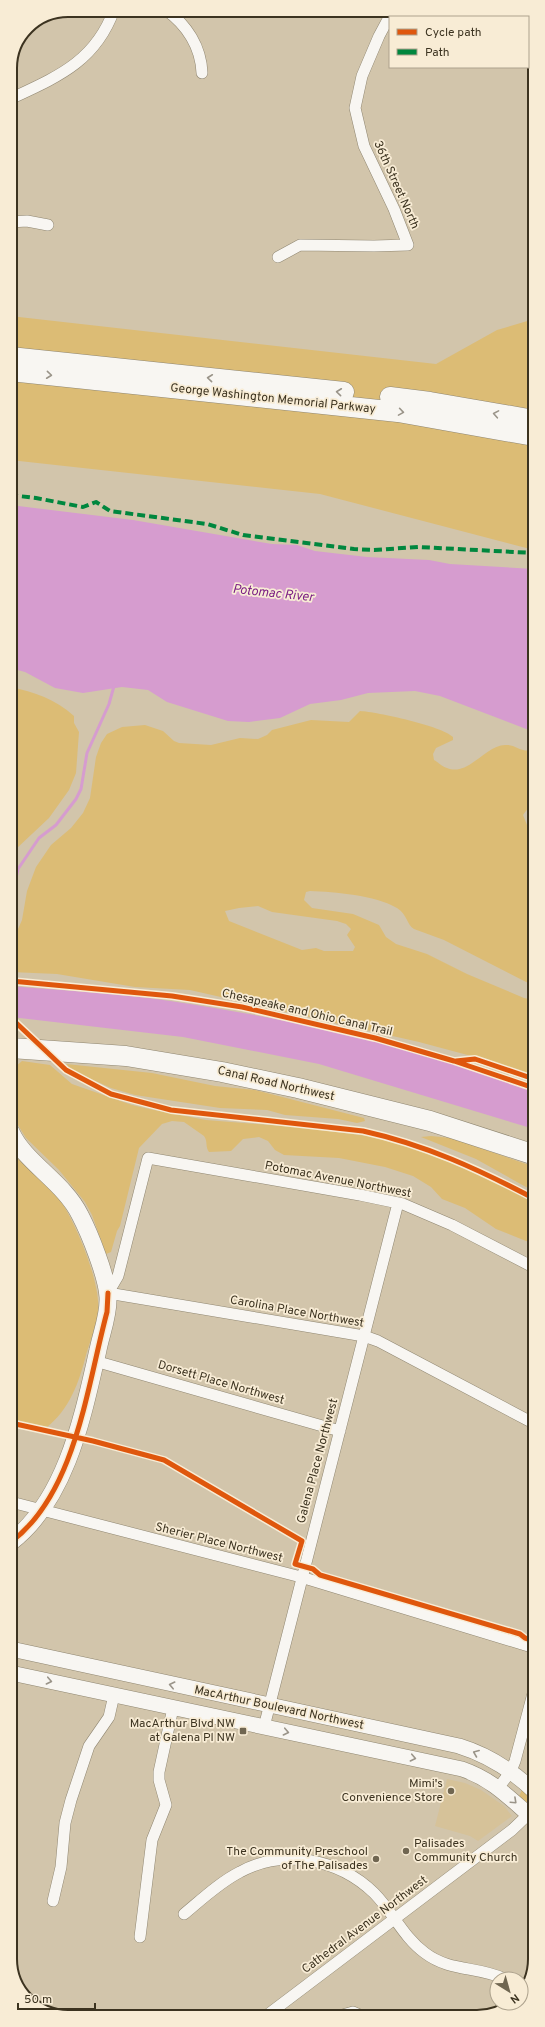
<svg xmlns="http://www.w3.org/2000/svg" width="545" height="2027" viewBox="0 0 545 2027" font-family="Overpass,sans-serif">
<rect width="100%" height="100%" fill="#d2c5ab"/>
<!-- built -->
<path fill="#d6c299" d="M447,1779L465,1783L481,1790L504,1806L512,1816L478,1841L470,1836L435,1826Z"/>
<!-- green -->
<path fill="#dcbc75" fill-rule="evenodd" d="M10,316L436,364L497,330L534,319V550L320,494L10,460Z
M10,687C35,692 55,699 74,716V723L79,732L76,773L69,790L49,818L16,849L10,861Z
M360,711C377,712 442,726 453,737V740L436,748L433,754L434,760C438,762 442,767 447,768C468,777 486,745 505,745C516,744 519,753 534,750V800L523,815L529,830L534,835V986L444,940L414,929C407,925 407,914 397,908C375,895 335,892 310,891L306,892L304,900L312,908L353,914L379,925L386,937L396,944L427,954L467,974L524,998L534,1000V1075L475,1057L419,1042L190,990L135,987L57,974L11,972V945L22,920L27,891L36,867L51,845L71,828L83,813L90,798L96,757L101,743L107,734L122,727L145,725L163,731L174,741L179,743L211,745L240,738L258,739L267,735L272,730L311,720L349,722ZM258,906L272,912L337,921L346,924L351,929L347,935L355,947L353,951H324L316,948L302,950L229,921L225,911L239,908Z
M22,1061L50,1065L72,1084L132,1105L149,1109L206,1120L296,1127L368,1136L408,1146L461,1165L535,1202V1243L526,1241L496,1229L465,1208L442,1199L431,1187L413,1176L385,1167L339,1158L284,1155L275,1150L268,1141L259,1137L243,1139L231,1151L209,1152C205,1147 208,1141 204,1136L184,1122L172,1121L162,1124L139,1148L120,1226L117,1231L111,1252L106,1254L92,1215L85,1202L59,1170L26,1138L16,1122L13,1094L15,1067Z
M66,1064L152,1073L215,1086L255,1090L364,1118L365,1121L357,1123L338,1119L285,1115L267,1110L220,1108L135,1095L111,1088L71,1070Z
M431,1136L451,1138L535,1167V1192L476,1159L421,1137Z
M11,1151C26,1169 46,1182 60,1200C76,1223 101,1283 98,1311C97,1326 90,1341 86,1355C79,1383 69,1410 46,1428L11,1421Z
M522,1790L532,1796L530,1801L526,1802L519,1796Z"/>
<!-- water -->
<path fill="#d69ccf" d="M10,505L133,520L272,544L297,545L315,551L367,557L429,560L450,564L534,569V732L440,696L415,691L368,693L341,700L310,704L280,718L249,722L228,721L167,702L148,690L122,687L83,693L55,688L25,672L10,668Z
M11,986C64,991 118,993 170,1001C294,1019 418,1048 534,1091V1129L319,1064L183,1037L11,1017Z"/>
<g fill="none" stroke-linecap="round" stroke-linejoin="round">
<!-- stream -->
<path stroke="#d69ccf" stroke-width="3" d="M11,902L18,869L39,838L56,825L76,799L81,789L87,753L109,704L114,686"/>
<defs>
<path id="street" d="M166,10C187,25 201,47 202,73
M10,99C57,77 95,62 114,10
M10,222L27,221L48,225
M278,257L300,245L374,246L408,245L394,209L364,146L355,108L362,76L379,36L393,10
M535,1268L452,1225L403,1204L360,1195L148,1158L118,1276L108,1293L364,1336L378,1341L535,1424
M95,1361L340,1431
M11,1502L301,1577L535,1648
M264,1727L398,1203
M499,1787L511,1771L515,1761L535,1686
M53,1901L61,1867L65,1823L71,1800L89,1746L109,1717L114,1695
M184,1914C201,1900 220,1882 240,1872C284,1848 339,1859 374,1893C393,1912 403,1937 425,1953C450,1972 478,1966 505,1979
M140,1937L152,1840L166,1805L159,1780V1772L173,1708
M521,1990L524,1992
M266,2016L512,1830L535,1808
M339,2016L353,2012L362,2016"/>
<path id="secondary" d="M11,1649L459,1746C488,1755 513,1771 535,1792
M11,1673L462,1769C494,1780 510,1799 535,1820"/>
<path id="primary" d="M11,1132C24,1162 64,1182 80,1215C90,1234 107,1277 108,1297C109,1315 101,1334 98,1350C83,1415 67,1499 11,1542"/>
<path id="highway" d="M10,357L344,392
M10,371L398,412L534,436
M390,397L430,402L534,420
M11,1048L126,1056L222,1072L298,1088L430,1121L535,1155"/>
</defs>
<!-- street casing -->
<use href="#street" stroke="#8f8671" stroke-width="12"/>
<!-- secondary casing -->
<use href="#secondary" stroke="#8f8671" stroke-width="16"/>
<!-- primary casing -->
<use href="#primary" stroke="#8f8671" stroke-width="18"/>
<!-- highway casing -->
<use href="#highway" stroke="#8f8671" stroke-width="21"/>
<!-- street -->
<use href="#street" stroke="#f8f6f2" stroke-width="11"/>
<!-- secondary -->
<use href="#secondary" stroke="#f8f6f2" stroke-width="15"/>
<!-- primary -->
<use href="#primary" stroke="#f8f6f2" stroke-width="17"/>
<!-- highway -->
<use href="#highway" stroke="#f8f6f2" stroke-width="20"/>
<!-- quiet -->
<path stroke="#00873e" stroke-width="4" stroke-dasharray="8 4" stroke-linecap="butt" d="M10,495L36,498L83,507L96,502L110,511L207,524L243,535L354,549L374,550L418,547L534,553"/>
<defs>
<path id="cycleway" d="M11,981L172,996L242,1007L375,1038L454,1061L534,1088
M11,1018L66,1070L111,1094L171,1110L363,1131C426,1145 478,1169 535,1199
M456,1061L475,1059L534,1079
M11,1423L93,1441L164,1460L302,1541L295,1564L313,1569L320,1575L520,1634L525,1638L535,1641
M11,1542C76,1493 87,1386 107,1312L108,1293"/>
</defs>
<!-- cycleway casing -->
<use href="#cycleway" stroke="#f8ecd5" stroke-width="8"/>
<!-- cycleway -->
<use href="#cycleway" stroke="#df570d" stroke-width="5"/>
</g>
<!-- one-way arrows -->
<defs><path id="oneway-chevron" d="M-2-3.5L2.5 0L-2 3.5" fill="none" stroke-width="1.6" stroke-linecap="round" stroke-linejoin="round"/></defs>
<g stroke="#9a9489">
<use href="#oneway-chevron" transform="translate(49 375) rotate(6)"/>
<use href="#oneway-chevron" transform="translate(210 378) rotate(-174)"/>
<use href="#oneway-chevron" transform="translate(339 392) rotate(-174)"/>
<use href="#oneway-chevron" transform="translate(401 412) rotate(9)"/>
<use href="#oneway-chevron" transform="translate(496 414) rotate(-170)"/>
<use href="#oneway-chevron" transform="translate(49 1681) rotate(12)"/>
<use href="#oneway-chevron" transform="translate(172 1685) rotate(-167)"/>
<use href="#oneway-chevron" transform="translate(286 1732) rotate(12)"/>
<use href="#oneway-chevron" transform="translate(476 1753) rotate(-158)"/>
<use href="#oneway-chevron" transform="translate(413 1758) rotate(12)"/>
<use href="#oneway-chevron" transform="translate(514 1801) rotate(43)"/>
</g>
<!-- markers -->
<g fill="#706651" stroke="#f8ecd5" stroke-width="1.5">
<rect x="239" y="1727" width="8" height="8" rx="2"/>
<circle cx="451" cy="1791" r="4"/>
<circle cx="406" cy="1851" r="4"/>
<circle cx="376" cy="1859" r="4"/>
</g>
<g text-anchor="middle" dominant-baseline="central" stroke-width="3.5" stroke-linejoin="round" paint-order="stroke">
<!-- street labels -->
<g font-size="12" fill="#3c3320" stroke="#f8ecd5">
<text transform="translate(396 185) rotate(66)">36th Street North</text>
<text transform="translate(273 399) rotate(6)">George Washington Memorial Parkway</text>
<text transform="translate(307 1013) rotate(13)">Chesapeake and Ohio Canal Trail</text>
<text transform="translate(276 1084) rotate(13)">Canal Road Northwest</text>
<text transform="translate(338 1180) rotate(11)">Potomac Avenue Northwest</text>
<text transform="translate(297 1312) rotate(10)">Carolina Place Northwest</text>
<text transform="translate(221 1383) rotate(16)">Dorsett Place Northwest</text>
<text transform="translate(318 1461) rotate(-75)">Galena Place Northwest</text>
<text transform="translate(219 1543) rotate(14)">Sherier Place Northwest</text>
<text transform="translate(279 1708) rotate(12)">MacArthur Boulevard Northwest</text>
<text transform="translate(365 1925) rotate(-37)">Cathedral Avenue Northwest</text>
</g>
<!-- poi labels -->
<g font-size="12" fill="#3c3320" stroke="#f8ecd5" text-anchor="end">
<text x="235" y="1724">MacArthur Blvd NW<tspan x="235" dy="14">at Galena Pl NW</tspan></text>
<text x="443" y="1784">Mimi's<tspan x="443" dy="14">Convenience Store</tspan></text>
<text x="414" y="1844" text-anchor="start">Palisades<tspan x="414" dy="14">Community Church</tspan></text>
<text x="368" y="1852">The Community Preschool<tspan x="368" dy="14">of The Palisades</tspan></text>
</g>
<!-- water labels -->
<g font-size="13" font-style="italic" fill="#7c1f84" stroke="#f8ecd5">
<text transform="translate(273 594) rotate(6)">Potomac River</text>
</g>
</g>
<!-- crop -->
<path d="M0 0H545V2027H0ZM68 17H477A51 51 0 0 1 528 68V1959A51 51 0 0 1 477 2010H68A51 51 0 0 1 17 1959V68A51 51 0 0 1 68 17Z" fill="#f8ecd5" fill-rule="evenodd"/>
<path fill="none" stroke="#3c3320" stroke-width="2" d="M68 17H477A51 51 0 0 1 528 68V1959A51 51 0 0 1 477 2010H68A51 51 0 0 1 17 1959V68A51 51 0 0 1 68 17Z"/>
<!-- legend -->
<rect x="389" y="16" width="140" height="52" fill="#f8ecd5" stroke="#ada28d"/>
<rect x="397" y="29" width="20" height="6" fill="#df570d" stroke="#ada28d"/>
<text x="425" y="36" font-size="12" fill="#3c3320">Cycle path</text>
<rect x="397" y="49" width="20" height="6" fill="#00873e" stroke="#ada28d"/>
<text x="425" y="56" font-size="12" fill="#3c3320">Path</text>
<!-- north arrow -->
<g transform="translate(509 1991) rotate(143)"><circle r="19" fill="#f8ecd5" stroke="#ada28d"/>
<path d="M0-3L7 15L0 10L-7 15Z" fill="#706651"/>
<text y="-6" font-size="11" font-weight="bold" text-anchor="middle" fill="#3c3320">N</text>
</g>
<!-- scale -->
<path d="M18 2003v6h77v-6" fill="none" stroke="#3c3320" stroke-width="2"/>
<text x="24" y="2003" font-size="12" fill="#3c3320" stroke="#f8ecd5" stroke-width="3" paint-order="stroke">50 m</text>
</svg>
